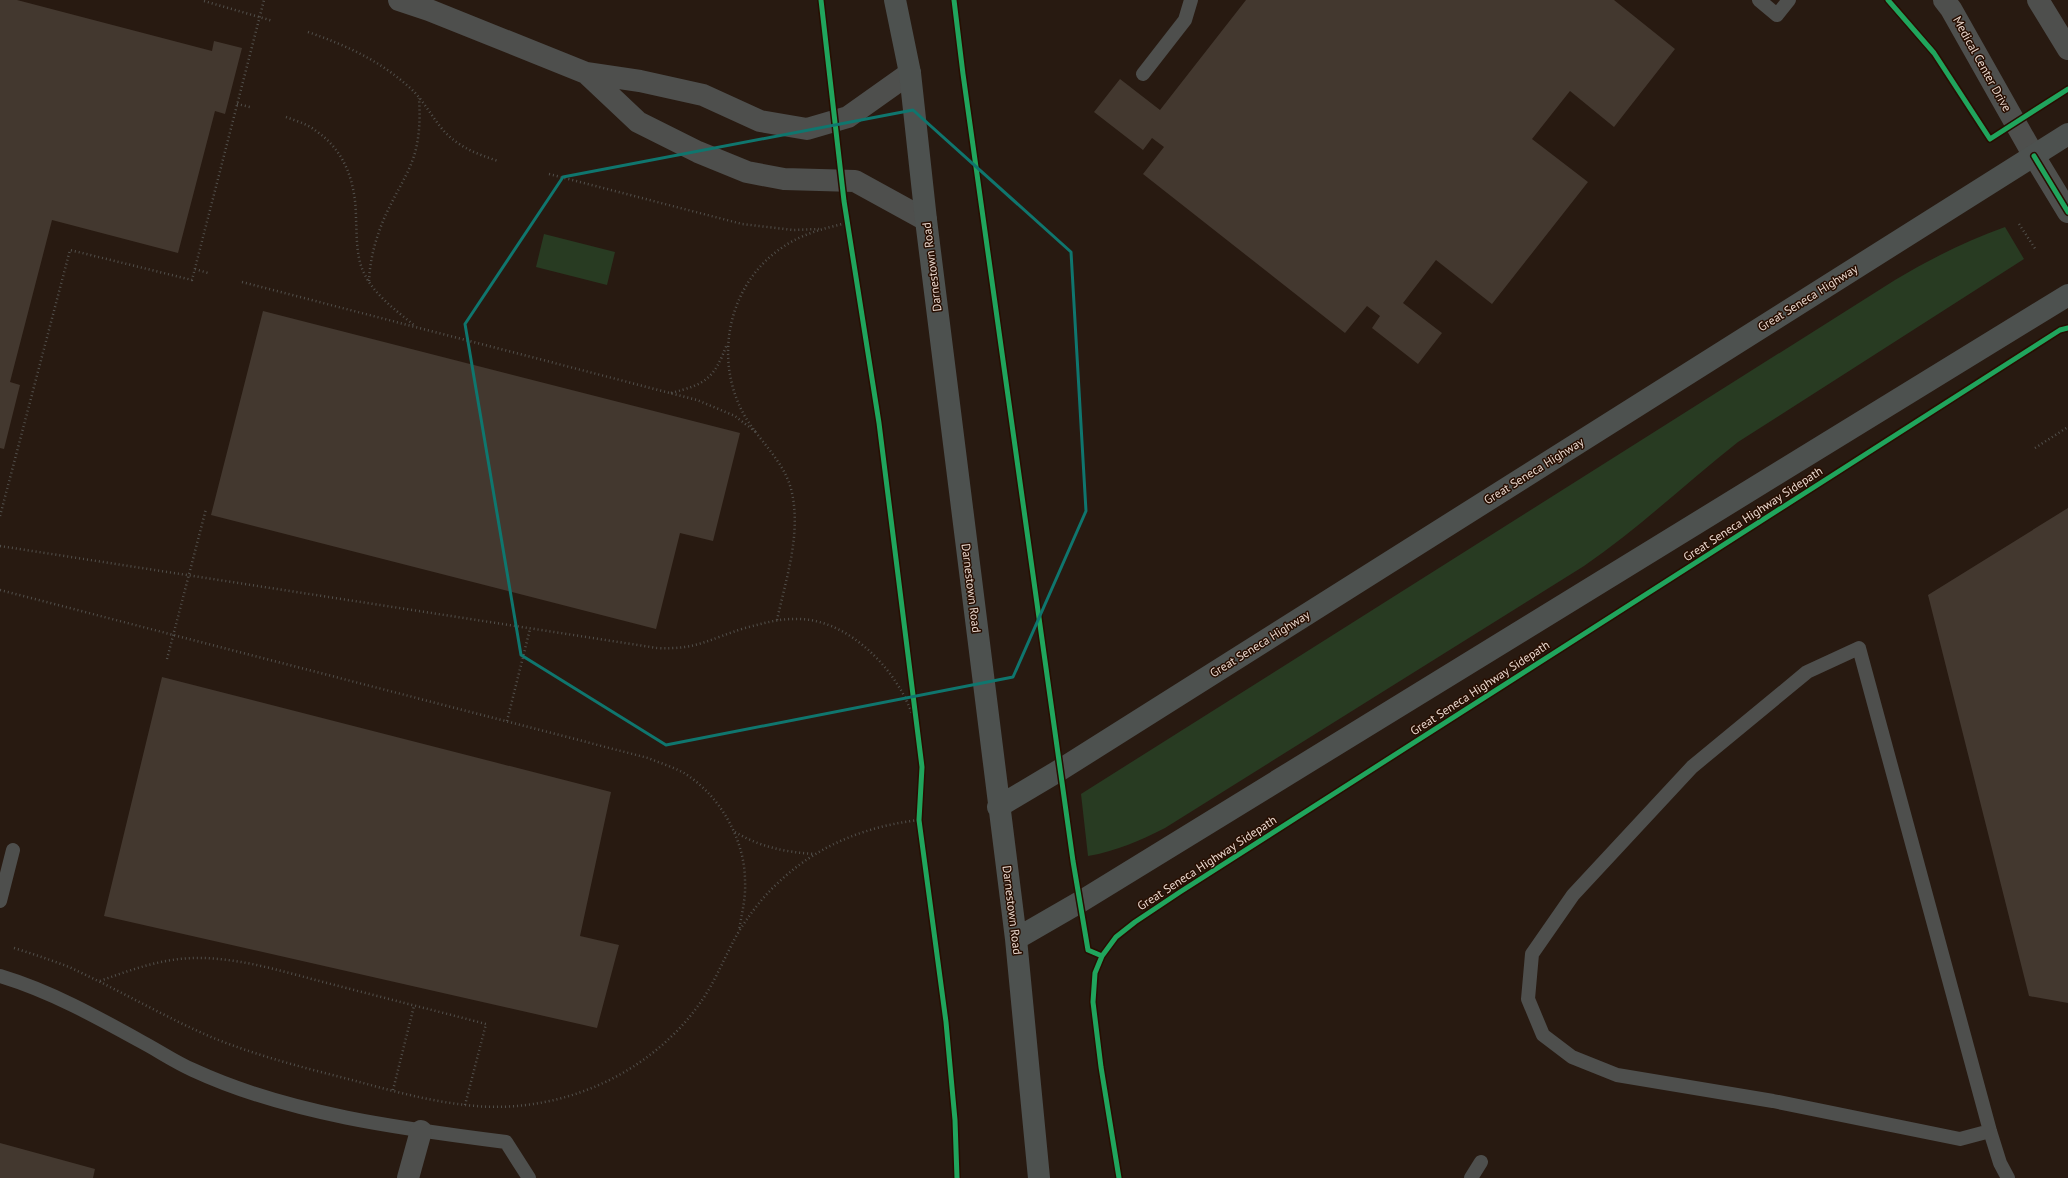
<svg xmlns="http://www.w3.org/2000/svg" width="2068" height="1178" font-family="'PT Sans',sans-serif">
  <style>
    .green { fill: #283b22 }
    .building { fill: #43382f }
    .lines { fill: none; stroke-linecap: round; stroke-linejoin: round }
    .path { stroke: #52504c; stroke-width: 2.5; stroke-dasharray: 1 3; stroke-linecap: butt }
    .service { stroke: #4e4f4d; stroke-width: 14 }
    .minor { stroke: #4e4f4d; stroke-width: 22 }
    .tertiary { stroke: #4e4f4d; stroke-width: 22 }
    .secondary { stroke: #4d514f; stroke-width: 22 }
    .cycleway-casing { stroke: #270e01; stroke-width: 8 }
    .cycleway { stroke: #20a55d; stroke-width: 5 }
    .marked { fill: none; stroke: #0f766e; stroke-width: 3; stroke-linejoin: round }
    .labels { text-anchor: middle; stroke-width: 3; stroke-linejoin: round; paint-order: stroke }
    .street-label { font-size: 12px; fill: #ead8ce; stroke: #270e01 }
  </style>
  <rect width="100%" height="100%" fill="#281a11"/>
  <path class="green" d="M2005,227L2024,259L1738,442C1686,483 1638,529 1584,566L1165,828C1139,841 1117,851 1088,856L1081,794L1895,280C1930,259 1966,241 2005,227Z
    M544,234L615,252L607,285L536,267Z"/>
  <path class="building" d="M0,0H17L212,51L214,41L242,48L225,114L215,111L178,253L52,220L10,382L20,385L4,449L0,448Z
    M1246,0H1614L1675,49L1614,127L1570,91L1532,139L1588,182L1492,304L1436,260L1403,303L1442,333L1418,364L1372,328L1380,316L1367,306L1345,333L1143,174L1164,147L1152,138L1143,150L1094,112L1120,79L1160,110Z
    M263,311L740,433L713,541L680,533L656,629L211,515Z
    M2068,508V1003L2029,996L1928,595Z
    M162,677L611,792L580,936L619,945L597,1028L104,916Z
    M0,1143L95,1169L93,1178H0Z"/>
  <g class="lines">
    <path class="path" d="M204,1L273,21
      M308,32C345,45 379,60 409,87C423,99 431,116 443,130C458,147 477,154 498,161
      M237,104L250,107
      M286,117C296,121 308,124 316,131C346,151 356,185 356,219C357,237 356,257 364,273C374,295 397,311 415,326
      M549,174L742,224L793,230L819,229
      M2019,224L2036,250
      M195,269L208,273
      M369,281C370,256 378,230 389,208C399,187 413,167 417,144C420,128 420,113 419,98
      M242,282L697,400L735,416L757,433
      M671,393C706,384 714,379 727,344
      M2035,448L2068,427
      M0,516L70,250L192,280L264,0
      M0,546L657,648C697,650 709,639 745,628C761,624 777,619 793,619C837,617 877,651 899,687C905,696 909,707 914,717
      M0,590L648,758C660,763 673,767 684,773C720,795 745,840 745,881C746,897 742,913 739,930
      M777,620C786,579 801,535 792,493C785,460 757,440 742,411C714,356 729,285 780,249C799,235 824,228 847,223
      M167,659L206,509
      M507,721L530,629
      M735,832C760,847 785,852 814,854
      M14,948C33,954 51,960 69,967C117,989 163,1016 211,1037C257,1056 305,1068 352,1080C389,1090 428,1101 466,1105C562,1117 664,1070 712,984C721,967 729,949 738,933C779,865 842,829 919,820
      M100,981C130,970 161,959 193,958C239,957 284,972 327,983C380,997 433,1010 486,1024L465,1105
      M393,1090L414,1006"/>
    <path class="service" d="M1759,0L1777,15L1789,0
      M1143,74L1185,20L1191,0
      M0,901L13,850
      M0,976C50,991 97,1017 142,1042C159,1051 175,1062 193,1070C288,1114 403,1129 506,1142L529,1178
      M1990,1131L1960,1139L1773,1101L1617,1075L1572,1057L1543,1035L1528,999L1532,954L1573,895L1692,767L1807,672L1859,648L1990,1131L2000,1163L2008,1178
      M1471,1178L1481,1162"/>
    <path class="minor" d="M399,0L429,10L586,73L640,81L703,95L760,121L807,129L848,117L910,73
      M1944,0L1951,9L2034,156
      M2038,0L2068,49
      M586,73L638,122L698,152L747,172L784,179L855,181L926,220
      M408,1178L421,1131"/>
    <path class="tertiary" d="M2034,156L2068,212"/>
    <path class="secondary" d="M895,0L910,73L926,220L1016,939L1039,1178
      M998,807L1060,770L2068,134
      M1016,939L1080,902L2068,295"/>
    <g class="cycleway-casing">
      <path id="cycleway" d="M821,0L844,201L879,423L922,767L919,820L946,1022L955,1120L957,1178
        M954,0L963,74L1073,861L1088,950L1102,956
        M1888,0L1934,53L1990,139L2068,89
        M2034,156L2068,212
        M1119,1178L1101,1067L1093,1002L1095,973L1102,956L1116,937L1135,922L1180,892L2060,330L2068,328"/>
    </g>
    <use href="#cycleway" class="cycleway"/>
  </g>
  <path class="marked" d="M913,110L1071,252L1086,511L1013,677L666,745L521,655L465,324L563,177Z"/>
  <g class="labels">
    <g class="street-label">
      <text transform="translate(1982 64) rotate(61)" y="4">Medical Center Drive</text>
      <text transform="translate(932 267) rotate(-97)" y="4">Darnestown Road</text>
      <text transform="translate(1808 298) rotate(-32)" y="4">Great Seneca Highway</text>
      <text transform="translate(1534 471) rotate(-32)" y="4">Great Seneca Highway</text>
      <text transform="translate(1753 514) rotate(-33)" y="4">Great Seneca Highway Sidepath</text>
      <text transform="translate(971 588) rotate(83)" y="4">Darnestown Road</text>
      <text transform="translate(1260 644) rotate(-32)" y="4">Great Seneca Highway</text>
      <text transform="translate(1480 688) rotate(-33)" y="4">Great Seneca Highway Sidepath</text>
      <text transform="translate(1207 863) rotate(-33)" y="4">Great Seneca Highway Sidepath</text>
      <text transform="translate(1012 910) rotate(83)" y="4">Darnestown Road</text>
    </g>
  </g>
</svg>
